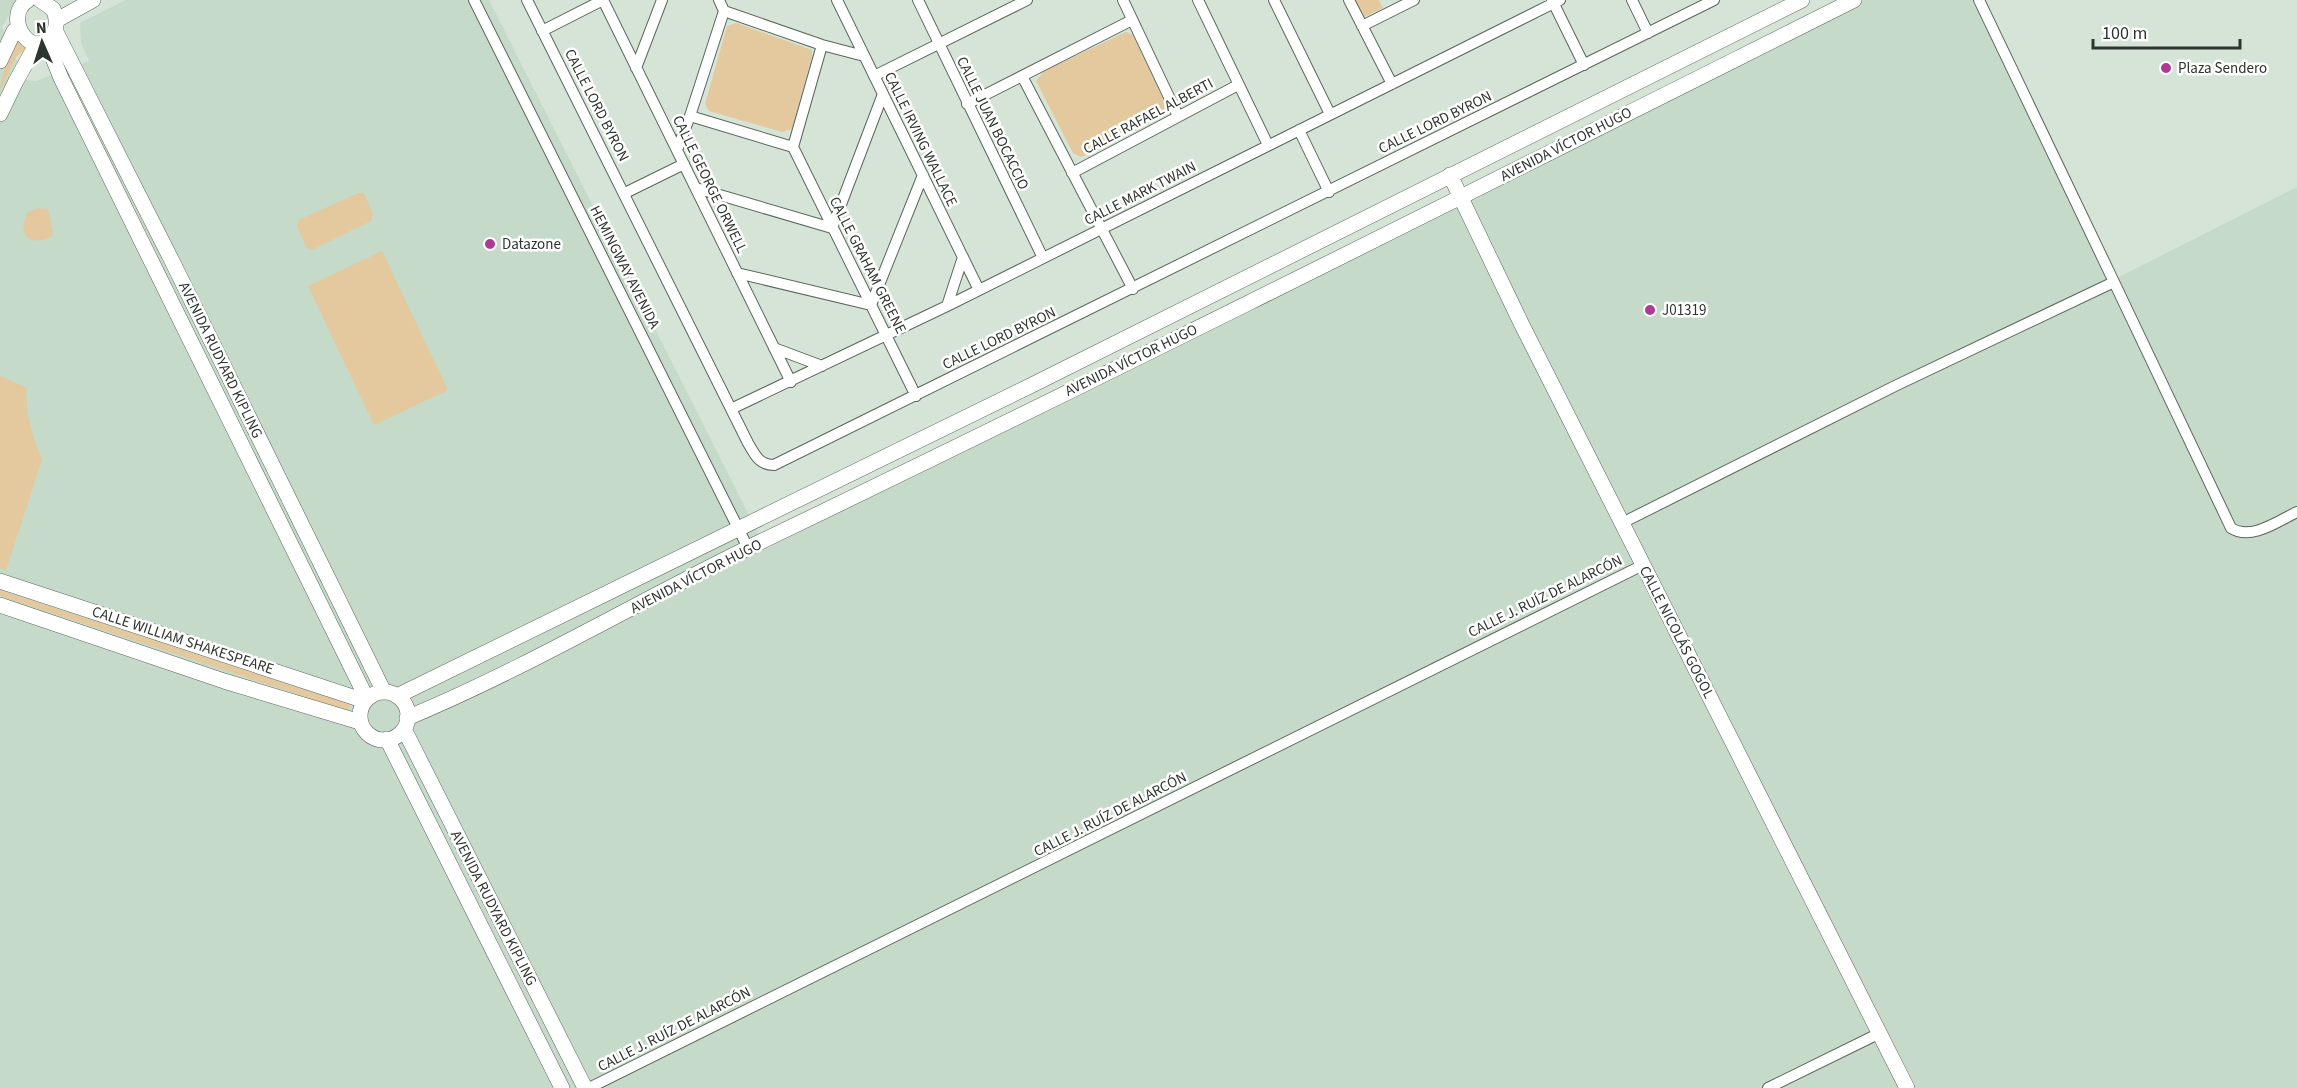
<svg xmlns="http://www.w3.org/2000/svg" width="2297" height="1088" font-family="'Source Sans 3',sans-serif">
  <style>
    .built { fill: #c5dac8 }
    .green { fill: #e3c99d }
    .lines { fill: none; stroke-linecap: round; stroke-linejoin: round }
    .street-casing { stroke: #5a675c; stroke-width: 12 }
    .secondary-casing { stroke: #5a675c; stroke-width: 16 }
    .street { stroke: #fff; stroke-width: 10 }
    .secondary { stroke: #fff; stroke-width: 15 }
    .poi-dot { fill: #ad3a94; stroke: #fff; stroke-width: 2 }
    .labels { text-anchor: middle; stroke-width: 5; stroke-linejoin: round; paint-order: stroke }
    .poi-label { font-size: 15px; fill: #2e342f; stroke: #fff; text-anchor: start }
    .street-label { font-size: 15px; fill: #2e342f; stroke: #fff }
  </style>
  <rect width="100%" height="100%" fill="#d6e4d8"/>
  <path class="built" d="M0,0H18L2,27L25,80L36,81L89,61L81,43L80,23L126,0H489L766,549L1851,0H1974L2111,281L2297,187V1088H0Z"/>
  <path class="green" d="M1353,0H1379L1383,8L1362,18Z
    M736,23L812,50V56L792,129L782,132L709,111L705,104L727,26Z
    M1126,32L1133,35L1167,107L1165,113L1081,157L1073,153L1036,81L1044,71Z
    M15,37L29,46L16,57L0,91C0,72 12,56 15,37Z
    M358,193H364L373,214L371,221L312,250L306,247L297,226L299,220Z
    M39,208L48,209L53,233L52,236C30,248 16,235 28,212Z
    M382,251L448,390L374,425L308,286Z
    M0,376L27,388C24,412 33,438 42,459L6,570L0,568Z
    M0,590L349,704L348,711L0,596Z"/>
  <g class="lines">
    <g class="street-casing">
      <path id="street" d="M474,0L748,548
        M527,0L748,443C755,455 759,465 774,465L1714,0
        M603,0L791,382
        M837,0L979,290
        M918,0L1043,258
        M1123,0L1178,116
        M1198,0L1268,145
        M1274,0L1330,114
        M1349,0L1392,84
        M1552,0L1584,65
        M1632,0L1648,33
        M724,11L822,45L864,56
        M1362,26L1414,0
        M542,31L603,0
        M822,45L793,147L916,396
        M636,68L662,0
        M874,76L1027,0
        M1022,76L1133,289
        M967,104L1132,20
        M690,116L793,147
        M1299,130L1329,192
        M677,150L690,116L724,11L719,0
        M1072,173L1238,85
        M696,188L832,228L883,94
        M625,193L684,164
        M737,273L871,305L923,175
        M2114,282L2231,528C2251,541 2278,521 2297,512
        M947,306L963,257
        M774,348L822,366
        M731,409L947,306L1560,0
        M1622,523L1897,385L2114,282L1979,0
        M589,1088L1643,565
        M1768,1088L1880,1033"/>
    </g>
    <g class="secondary-casing">
      <path id="secondary" d="M28,0C0,18 35,66 54,32C58,24 57,17 53,9L40,0
        M57,20L93,0
        M55,30L172,261L384,692
        M46,41L61,78L367,699
        M0,61L14,31
        M0,114L16,81L37,43
        M1450,175L1522,325L1907,1088
        M0,581L365,701
        M0,605L224,681L360,722
        M360 716a24 24 0 1 1 48 0a24 24 0 1 1-48 0Z
        M397,696L1036,383L1802,0
        M407,718C527,668 639,601 756,544C1124,367 1489,183 1854,0
        M404,729L585,1088
        M387,739L562,1088"/>
    </g>
    <use href="#street" class="street"/>
    <use href="#secondary" class="secondary"/>
  </g>
  <g class="poi-dot">
    <circle cx="2166" cy="68" r="6"/>
    <circle cx="490" cy="244" r="6"/>
    <circle cx="1650" cy="310" r="6"/>
  </g>
  <g class="labels">
    <g class="poi-label">
      <text x="2178" y="73">Plaza Sendero</text>
      <text x="502" y="249">Datazone</text>
      <text x="1662" y="315">J01319</text>
    </g>
    <g class="street-label">
      <text transform="translate(597 105) rotate(63)" y="5">CALLE LORD BYRON</text>
      <text transform="translate(1148 116) rotate(-28)" y="5">CALLE RAFAEL ALBERTI</text>
      <text transform="translate(1435 122) rotate(-26)" y="5">CALLE LORD BYRON</text>
      <text transform="translate(993 123) rotate(64)" y="5">CALLE JUAN BOCACCIO</text>
      <text transform="translate(921 139) rotate(64)" y="5">CALLE IRVING WALLACE</text>
      <text transform="translate(1566 144) rotate(-27)" y="5">AVENIDA VÍCTOR HUGO</text>
      <text transform="translate(710 184) rotate(64)" y="5">CALLE GEORGE ORWELL</text>
      <text transform="translate(1140 193) rotate(-27)" y="5">CALLE MARK TWAIN</text>
      <text transform="translate(868 265) rotate(63)" y="5">CALLE GRAHAM GREENE</text>
      <text transform="translate(625 267) rotate(63)" y="5">HEMINGWAY AVENIDA</text>
      <text transform="translate(999 338) rotate(-26)" y="5">CALLE LORD BYRON</text>
      <text transform="translate(221 360) rotate(64)" y="5">AVENIDA RUDYARD KIPLING</text>
      <text transform="translate(1131 360) rotate(-26)" y="5">AVENIDA VÍCTOR HUGO</text>
      <text transform="translate(696 576) rotate(-27)" y="5">AVENIDA VÍCTOR HUGO</text>
      <text transform="translate(1545 596) rotate(-26)" y="5">CALLE J. RUÍZ DE ALARCÓN</text>
      <text transform="translate(1677 632) rotate(63)" y="5">CALLE NICOLÁS GOGOL</text>
      <text transform="translate(183 640) rotate(18)" y="5">CALLE WILLIAM SHAKESPEARE</text>
      <text transform="translate(1110 814) rotate(-27)" y="5">CALLE J. RUÍZ DE ALARCÓN</text>
      <text transform="translate(494 908) rotate(63)" y="5">AVENIDA RUDYARD KIPLING</text>
      <text transform="translate(674 1029) rotate(-27)" y="5">CALLE J. RUÍZ DE ALARCÓN</text>
    </g>
  </g>
  <g transform="translate(42 42) rotate(357)" stroke="#ffffff" stroke-width="4.5" paint-order="stroke">
  <path d="M0-4.5L10 22L0 15L-10 22Z" fill="#2e342f"/>
  <text y="-9" font-size="16" font-weight="bold" text-anchor="middle" fill="#2e342f">N</text>
  </g>
  <path d="M2093 39v9h147v-9" fill="none" stroke="#2e342f" stroke-width="3"/>
  <text x="2102" y="39" font-size="18" fill="#2e342f" stroke="#ffffff" stroke-width="4.5" paint-order="stroke">100 m</text>
</svg>
